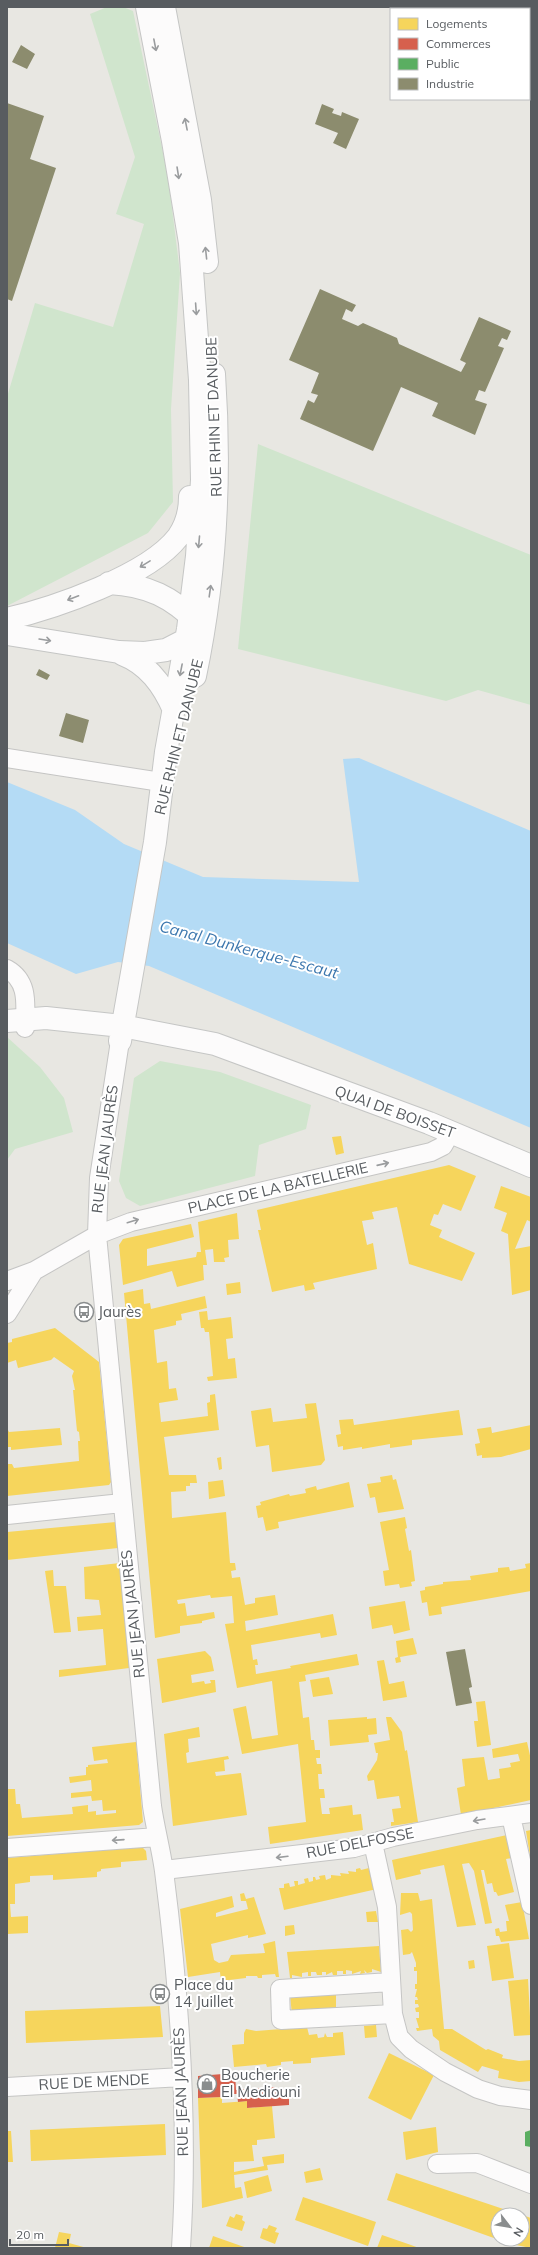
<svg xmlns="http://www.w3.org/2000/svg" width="538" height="2255" font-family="Mulish,sans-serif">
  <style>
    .green { fill: #d0e5cd }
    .water { fill: #b4dbf5 }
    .homes { fill: #f6d55c }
    .shops { fill: #d6604d }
    .public { fill: #5aae61 }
    .industry { fill: #8c8c6e }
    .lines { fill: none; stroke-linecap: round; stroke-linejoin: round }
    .street-casing { stroke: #c5c5c4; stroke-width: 20 }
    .secondary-casing { stroke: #c5c6c5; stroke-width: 24 }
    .street { stroke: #fcfbfb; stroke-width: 18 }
    .secondary { stroke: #fcfbfb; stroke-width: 22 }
    .oneway { stroke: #9a9c9e }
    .labels { text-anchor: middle; stroke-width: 4; stroke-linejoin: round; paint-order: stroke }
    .street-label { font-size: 15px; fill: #585c60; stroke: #fff }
    .poi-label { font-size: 15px; fill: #585c60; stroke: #fff; text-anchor: start }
    .water-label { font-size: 16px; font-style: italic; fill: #3c77ae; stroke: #fff }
  </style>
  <rect width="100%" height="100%" fill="#e8e7e2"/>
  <path class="green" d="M107,7H123L133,11L168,176L180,273L171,409L173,502L148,533L7,606V397L35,303L113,327L144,224L116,214L135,157L90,14Z
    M258,444L531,555V705L478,690L446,701L238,649Z
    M7,1037L40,1067L64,1098L73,1132L15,1149L7,1160Z
    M160,1061L220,1072L311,1105L306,1129L259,1145L255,1176L140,1206L126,1198L119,1181L134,1078Z"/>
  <path class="water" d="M359,758L531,831V1128L149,966L118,962L76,974L7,943V782L75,810L124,844L203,877L359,882L343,759Z"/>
  <path class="homes" d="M341,1136L344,1153L336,1155L332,1137Z
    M449,1165L476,1176L461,1211L443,1204L438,1215L434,1214L430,1225L442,1230L439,1237L475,1253L462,1281L409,1264L397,1207L372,1212L374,1219L362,1221L367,1245L373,1243L377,1269L313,1283L315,1289L305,1291L304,1285L272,1292L258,1230H261L257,1210Z
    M501,1186L531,1197V1222L527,1220L515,1249L531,1246V1290L512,1295L508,1234L501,1231L507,1213L494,1208Z
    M237,1213L239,1239L228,1240L229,1257L224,1258L225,1262H214L213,1249L205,1250L207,1265H203L204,1280L177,1287L172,1271L123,1285L119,1245L123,1239L191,1224L194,1237L147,1249V1266L196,1257L197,1252H201L198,1222Z
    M240,1282L241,1293L227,1295L226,1284Z
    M143,1289L144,1304L150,1303L151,1309L205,1296L207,1308L181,1314L182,1320L176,1321V1325L154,1330L157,1363L167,1361L169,1389L176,1388L178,1400L159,1403L161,1422L208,1416L207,1403L210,1402V1395L215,1394L219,1430L164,1437L169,1475H196L197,1483H190V1486H186V1491L171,1492L172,1518L226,1512L230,1563H235L236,1570L231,1571L232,1578L240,1577L245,1605L255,1603V1598L275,1595L278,1615L245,1621L246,1631L333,1614L337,1635L321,1638L320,1633L251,1645L253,1660L257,1659L258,1665H255L256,1674L291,1668L290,1666L357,1654L359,1665L305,1675L306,1681L299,1682L303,1718L309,1717L311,1740H314L315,1750H320V1758H316L317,1764H321L322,1774H318L319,1789H324L325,1798H320L322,1814H330L329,1808L352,1805L353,1815L361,1814L363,1830L270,1844L268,1827L306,1822L298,1744L242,1754L233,1709L246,1706L252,1739L278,1735L272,1681L237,1688L225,1624L234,1623L232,1596L211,1598L210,1595L177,1600L178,1604L185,1603L187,1616L214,1612L215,1618L202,1621V1623L180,1626V1633L155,1638L124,1293Z
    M207,1311L208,1320L231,1317L233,1338L226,1339L228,1359L235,1358L237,1378L208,1381L207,1377L213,1376L209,1332H205L204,1328H201L199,1312Z
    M55,1328L99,1362L111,1482L109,1485L7,1496V1464H12L14,1468L79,1461L78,1441H80L79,1432L77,1431L73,1390H75L72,1376L74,1371L54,1357L51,1360L18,1368L16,1360L7,1363V1343L12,1342V1339Z
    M316,1403L325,1460L321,1465L272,1472L269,1445L256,1447L251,1411L271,1408L273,1422L307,1418L305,1404Z
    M459,1410L463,1435L412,1440V1445L390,1448V1444L362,1449V1447L343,1450V1446L338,1447L336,1435L341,1434L339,1420L353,1419L354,1425Z
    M531,1425V1449L501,1457L482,1458V1455L477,1456L475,1444L480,1443L477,1429L491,1427L492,1433Z
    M7,1428L9,1432L60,1428L62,1445L11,1450V1447H7Z
    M221,1457L222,1469L219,1470L217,1458Z
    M392,1475L393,1480L396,1479L404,1509L378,1513L375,1497L370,1498L367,1484L381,1482L380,1477Z
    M223,1480L225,1496L209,1499L208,1482Z
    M349,1482L354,1507L278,1522L279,1528L266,1531L263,1517L258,1518L256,1506L261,1505L260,1502L289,1494L290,1496L306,1493L305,1489L316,1486L317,1490Z
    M405,1517L407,1528L405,1529L409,1551L411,1550L415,1581L411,1582L412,1586L400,1588L399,1584L385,1586L383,1571L389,1570L380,1522Z
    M116,1522L118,1548L7,1560V1532Z
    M120,1563L129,1668L59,1677V1670L106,1665L103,1629L78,1631L77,1617L101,1615L99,1600L85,1599L84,1567Z
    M531,1563V1591L441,1607L442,1614L429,1616L427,1602L422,1603L420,1591L425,1590V1587L443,1584V1582L471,1580L470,1576L498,1572V1568L509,1567L510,1571L526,1568L525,1564Z
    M53,1570L54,1586H66L71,1632L54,1633L45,1571Z
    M405,1601L410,1630L394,1634L392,1625L372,1629L369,1607Z
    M413,1638L417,1654L400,1657L401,1662L396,1663L395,1658L398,1657L396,1641Z
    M205,1651L211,1657L214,1671L191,1675L192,1683L204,1681L205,1684L211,1683L210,1680H215L216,1692L162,1703L157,1659Z
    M384,1660L389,1684L404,1681L407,1697L383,1701L377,1661Z
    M329,1677L333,1694L313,1697L310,1680Z
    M485,1701L491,1745L477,1747L474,1721H478L476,1702Z
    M367,1717V1719L376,1718L377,1734L368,1735L369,1742L330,1746L328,1720Z
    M386,1717H391L402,1732L405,1751L407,1750L418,1822L391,1826V1822H394L392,1809L401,1808L399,1796L377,1799L374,1780L368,1781L367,1776L377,1760L378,1753H376L374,1743L390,1740Z
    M199,1727L200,1737L188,1739L189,1752L186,1753L187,1763L228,1756L229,1759L224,1760L225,1771L215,1772L216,1776L241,1773L247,1815L173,1826L164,1734Z
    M136,1742L143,1822L139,1825L7,1836V1789H15L16,1804H20L22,1818L73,1814L72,1807L88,1805V1812L96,1811V1815L116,1813V1810L103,1811L102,1800L92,1801L91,1796L71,1798V1793L92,1791L91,1780L70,1783L69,1777L86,1775V1767H88V1765L108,1763L107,1759L94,1761L92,1747Z
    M527,1742L531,1760V1800L461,1815L457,1788L465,1786L462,1759L484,1757L488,1780L500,1778L499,1769L511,1767L510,1763L520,1761L518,1754L493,1758L492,1749Z
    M531,1830V1856H530L526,1831Z
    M507,1835L512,1858L506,1859L514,1892L498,1896L496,1892H494L492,1883L487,1884L484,1870H481L492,1923L485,1924L474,1871L469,1863L462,1864L476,1925L457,1927L444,1865L420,1870L421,1874L396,1880L392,1860Z
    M142,1847L146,1851L147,1860L121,1862V1867L101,1869V1871L97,1872V1877L53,1880V1875L30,1876V1882L15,1884V1904H10L11,1917L28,1916V1933L7,1934V1858Z
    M369,1866L377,1889L284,1910L279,1888H284V1884L289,1883L290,1887L295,1886L294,1881H298V1885L305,1883L304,1879L308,1878L309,1882L313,1881V1877H315L316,1880L320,1879L319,1876L325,1875L326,1880L331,1878V1875L341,1876L340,1873L349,1874L348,1871L356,1872V1869L360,1868L361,1870L369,1868Z
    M244,1893L246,1899L254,1897L266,1934L248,1938V1935L211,1944L214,1960L219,1963L228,1961L231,1955L265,1953L263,1944L275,1941L279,1977H276L275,1974L262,1975V1978H258L257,1976H246V1978L221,1981L220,1972L188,1977L180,1909L232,1896L234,1907L216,1913V1917L248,1909L246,1901H241L240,1894Z
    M401,1893H418L420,1901L432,1899L444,2029H452L486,2050L488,2049L503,2055L502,2058L519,2061L531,2060V2081L519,2082L498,2078L499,2071L482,2066L478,2072L440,2050L439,2041L433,2036L432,2029L417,2031L416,2028H419L416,2018H419V2012H416L415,2008L419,2007L418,2004H415V2000H418L417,1997H415L417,1989H415V1984H417V1971H414V1967H416V1963L412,1952L410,1954L403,1955L401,1930L408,1929L411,1932L413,1930L412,1914L410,1912L400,1915Z
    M522,1902L529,1939L501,1942L499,1936H496L495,1929L499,1928L500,1932L507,1931L506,1921H509L505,1905Z
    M376,1911L378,1922H367L366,1912Z
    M294,1925L295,1934L285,1936V1926Z
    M509,1943L514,1978L492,1981L487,1946Z
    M379,1946L381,1972L372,1969V1972L367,1973L364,1970L365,1973L360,1974L361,1971L352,1974V1971L346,1970V1974H343V1971H337V1975H333L332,1972L326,1975V1972H322V1975H317L316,1972H311V1976H308V1972L302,1973V1977L292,1975V1978H290L287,1952Z
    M474,1960L475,1968L469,1969L468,1961Z
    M528,1979L531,2035L514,2036L508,1981Z
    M336,1992V2012L292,2015L290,1995Z
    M160,2006L163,2037L26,2043L25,2011Z
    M376,2025L377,2037L365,2038L364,2026Z
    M307,2027L309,2035L317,2034L318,2038L324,2037L325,2033L327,2037H333V2033L343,2032L345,2055L311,2058V2063L293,2064V2061L281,2062V2065L267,2067L266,2064L234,2067L232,2045L244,2044V2033L246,2029L256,2031Z
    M389,2053L434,2075L411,2120L368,2098Z
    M222,2097V2103L247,2101V2108L272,2106L275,2138L257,2140V2145H252L254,2161L234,2162V2172L264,2166L262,2157L284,2154V2163L267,2165L268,2170L234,2175L235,2188L241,2187L243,2198L202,2208L198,2098Z
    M165,2124L166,2155L31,2161L30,2130Z
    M436,2127L438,2152L406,2160L403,2132Z
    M7,2131H11L13,2162H7Z
    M320,2168L323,2180L306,2183L304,2172Z
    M396,2173L521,2215H498V2239H522V2215L531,2218V2248L511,2244L387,2200Z
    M268,2175L272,2191L247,2198L244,2182Z
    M303,2197L376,2222L368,2246L295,2220Z
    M236,2214L243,2216L242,2220L245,2222L242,2231L226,2226L230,2216L234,2218Z
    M269,2225L277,2228L275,2232L279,2233L275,2244L260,2238L263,2228L267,2229Z
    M59,2232L71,2234L69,2243L87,2248H55Z
    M382,2235L411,2245L419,2248H377Z
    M213,2236L247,2248H209Z"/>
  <path class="shops" d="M235,2073L236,2090L275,2087L276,2097L289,2096V2105L247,2108V2101L238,2102L237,2094H229V2092H221L222,2097L198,2098V2076Z"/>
  <path class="public" d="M531,2130V2147L525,2146V2132Z"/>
  <path class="industry" d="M21,45L35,54L27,69L12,62Z
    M7,103L44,116L30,159L56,168L12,301L7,299Z
    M322,104L334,109L332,113L341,116L342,112L359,119L346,149L333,143L338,133L315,124Z
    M320,289L356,305L352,312L346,309L342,319L358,326L363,323L397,338L399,344L461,372L466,363L460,360L479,317L511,331L507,340L502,338L498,346L504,348L485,392L479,390L475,400L487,404L475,435L432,416L438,403L401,387L373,451L300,419L308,400L314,403L318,395L311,393L319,373L289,360Z
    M39,669L50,675L47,680L36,675Z
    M66,713L89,720L83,743L59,736Z
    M465,1649L472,1687L469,1688L472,1703L456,1706L446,1652Z"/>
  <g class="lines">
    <g class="street-casing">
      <path id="street" d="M7,758L161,782
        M7,969C30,982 25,1006 25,1028
        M120,1041L99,1178L97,1235L152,1806C155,1827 161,1849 164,1871C180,1995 189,2123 181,2248
        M7,1281L34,1271L97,1235L131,1222L431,1152L443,1146L451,1132
        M7,1314L34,1271
        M7,1515L122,1503
        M511,1816L531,1905
        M373,1843L387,1907L393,2014L399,2037L411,2049L445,2072L478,2089L500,2096L531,2100
        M7,1848L157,1837
        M164,1870L354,1848L393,1837L477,1820L531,1813
        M391,1982L280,1989L281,2020L393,2014
        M7,2087L182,2077
        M437,2164L477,2163L531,2184"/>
    </g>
    <g class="secondary-casing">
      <path id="secondary" d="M164,7L200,200L207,262
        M109,583C148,585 172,597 199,624
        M7,619C54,608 148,576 178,537C187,524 190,512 190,497
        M7,634L119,652L145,653L166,650L197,634
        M122,654C148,664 163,685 174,710
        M195,676C216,576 221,476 214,374
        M7,1021L46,1018L122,1026L215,1044L429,1123L531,1166
        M120,1041L155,842L166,752L188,629L197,556L202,480L200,380L190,243L173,141L147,7"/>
    </g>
    <use href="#street" class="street"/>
    <use href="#secondary" class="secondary"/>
  </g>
  <defs><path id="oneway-shaft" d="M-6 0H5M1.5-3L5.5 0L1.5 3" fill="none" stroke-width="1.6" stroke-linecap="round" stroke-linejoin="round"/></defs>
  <g class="oneway">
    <use href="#oneway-shaft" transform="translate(155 45) rotate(79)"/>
    <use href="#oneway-shaft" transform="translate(186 124) rotate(-101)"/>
    <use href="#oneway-shaft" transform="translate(178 173) rotate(81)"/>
    <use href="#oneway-shaft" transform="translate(206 253) rotate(-96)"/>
    <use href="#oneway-shaft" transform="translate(196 309) rotate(86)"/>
    <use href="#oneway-shaft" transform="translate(199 542) rotate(95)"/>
    <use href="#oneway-shaft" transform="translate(145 564) rotate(148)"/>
    <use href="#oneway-shaft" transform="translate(210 591) rotate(-82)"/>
    <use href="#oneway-shaft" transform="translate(73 598) rotate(159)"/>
    <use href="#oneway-shaft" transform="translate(45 640) rotate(9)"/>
    <use href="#oneway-shaft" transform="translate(181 670) rotate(101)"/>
    <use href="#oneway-shaft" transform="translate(383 1164) rotate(-13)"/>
    <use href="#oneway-shaft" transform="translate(133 1221) rotate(-17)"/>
    <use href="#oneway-shaft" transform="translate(479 1820) rotate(170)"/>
    <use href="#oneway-shaft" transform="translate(118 1840) rotate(176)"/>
    <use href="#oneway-shaft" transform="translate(282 1857) rotate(173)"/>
  </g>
  <defs>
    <g id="bus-ring" transform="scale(1)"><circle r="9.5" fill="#fff" stroke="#8a8d8e" stroke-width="1.5"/><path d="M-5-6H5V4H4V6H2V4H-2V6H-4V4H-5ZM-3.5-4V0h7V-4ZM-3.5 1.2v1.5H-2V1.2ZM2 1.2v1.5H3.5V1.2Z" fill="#8a8d8e"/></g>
    <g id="shop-ring" transform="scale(1)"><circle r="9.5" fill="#fff" stroke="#8a8d8e" stroke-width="1.5"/><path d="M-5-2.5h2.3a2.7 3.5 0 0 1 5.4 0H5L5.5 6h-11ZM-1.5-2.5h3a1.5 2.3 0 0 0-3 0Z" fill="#8a8d8e"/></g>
  </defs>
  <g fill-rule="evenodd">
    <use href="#bus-ring" x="84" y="1312"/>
    <use href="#bus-ring" x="160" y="1994"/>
    <use href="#shop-ring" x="207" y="2084"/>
  </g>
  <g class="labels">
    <g class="street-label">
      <text transform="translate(214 417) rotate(-92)" y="5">RUE RHIN ET DANUBE</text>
      <text transform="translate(179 737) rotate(-76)" y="5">RUE RHIN ET DANUBE</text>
      <text transform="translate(395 1112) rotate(20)" y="5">QUAI DE BOISSET</text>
      <text transform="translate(105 1149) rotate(-83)" y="5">RUE JEAN JAURÈS</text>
      <text transform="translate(278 1188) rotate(-13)" y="5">PLACE DE LA BATELLERIE</text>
      <text transform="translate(133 1614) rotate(-96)" y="5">RUE JEAN JAURÈS</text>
      <text transform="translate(360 1843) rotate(-11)" y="5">RUE DELFOSSE</text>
      <text transform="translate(94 2082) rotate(-3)" y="5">RUE DE MENDE</text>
      <text transform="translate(181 2092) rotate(-92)" y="5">RUE JEAN JAURÈS</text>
    </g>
    <g class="poi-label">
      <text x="98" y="1317">Jaurès</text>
      <text x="174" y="1990">Place du<tspan x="174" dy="17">14 Juillet</tspan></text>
      <text x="221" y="2080">Boucherie<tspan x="221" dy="17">El Mediouni</tspan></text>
    </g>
    <g class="water-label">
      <text transform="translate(249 949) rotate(15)" y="6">Canal Dunkerque-Escaut</text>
    </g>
  </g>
  <rect width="538" height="2255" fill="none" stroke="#585c60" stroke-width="16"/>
  <rect x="390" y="8" width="140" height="92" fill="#ffffff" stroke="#bcbebf"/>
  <rect x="398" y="18" width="20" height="12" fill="#f6d55c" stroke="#bcbebf"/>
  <text x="426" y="28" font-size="12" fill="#585c60">Logements</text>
  <rect x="398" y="38" width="20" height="12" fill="#d6604d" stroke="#bcbebf"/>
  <text x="426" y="48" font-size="12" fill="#585c60">Commerces</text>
  <rect x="398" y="58" width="20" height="12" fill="#5aae61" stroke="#bcbebf"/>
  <text x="426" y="68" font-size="12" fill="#585c60">Public</text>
  <rect x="398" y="78" width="20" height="12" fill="#8c8c6e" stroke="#bcbebf"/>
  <text x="426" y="88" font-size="12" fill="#585c60">Industrie</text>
  <g transform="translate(510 2227) rotate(121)"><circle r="19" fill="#ffffff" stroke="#bcbebf"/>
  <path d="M0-3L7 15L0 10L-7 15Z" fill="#8a8d8e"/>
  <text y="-6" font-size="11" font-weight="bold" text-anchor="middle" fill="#585c60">N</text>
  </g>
  <path d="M10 2239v6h58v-6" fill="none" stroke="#585c60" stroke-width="2"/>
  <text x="16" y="2239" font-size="12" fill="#585c60" stroke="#ffffff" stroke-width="3" paint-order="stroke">20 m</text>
</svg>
